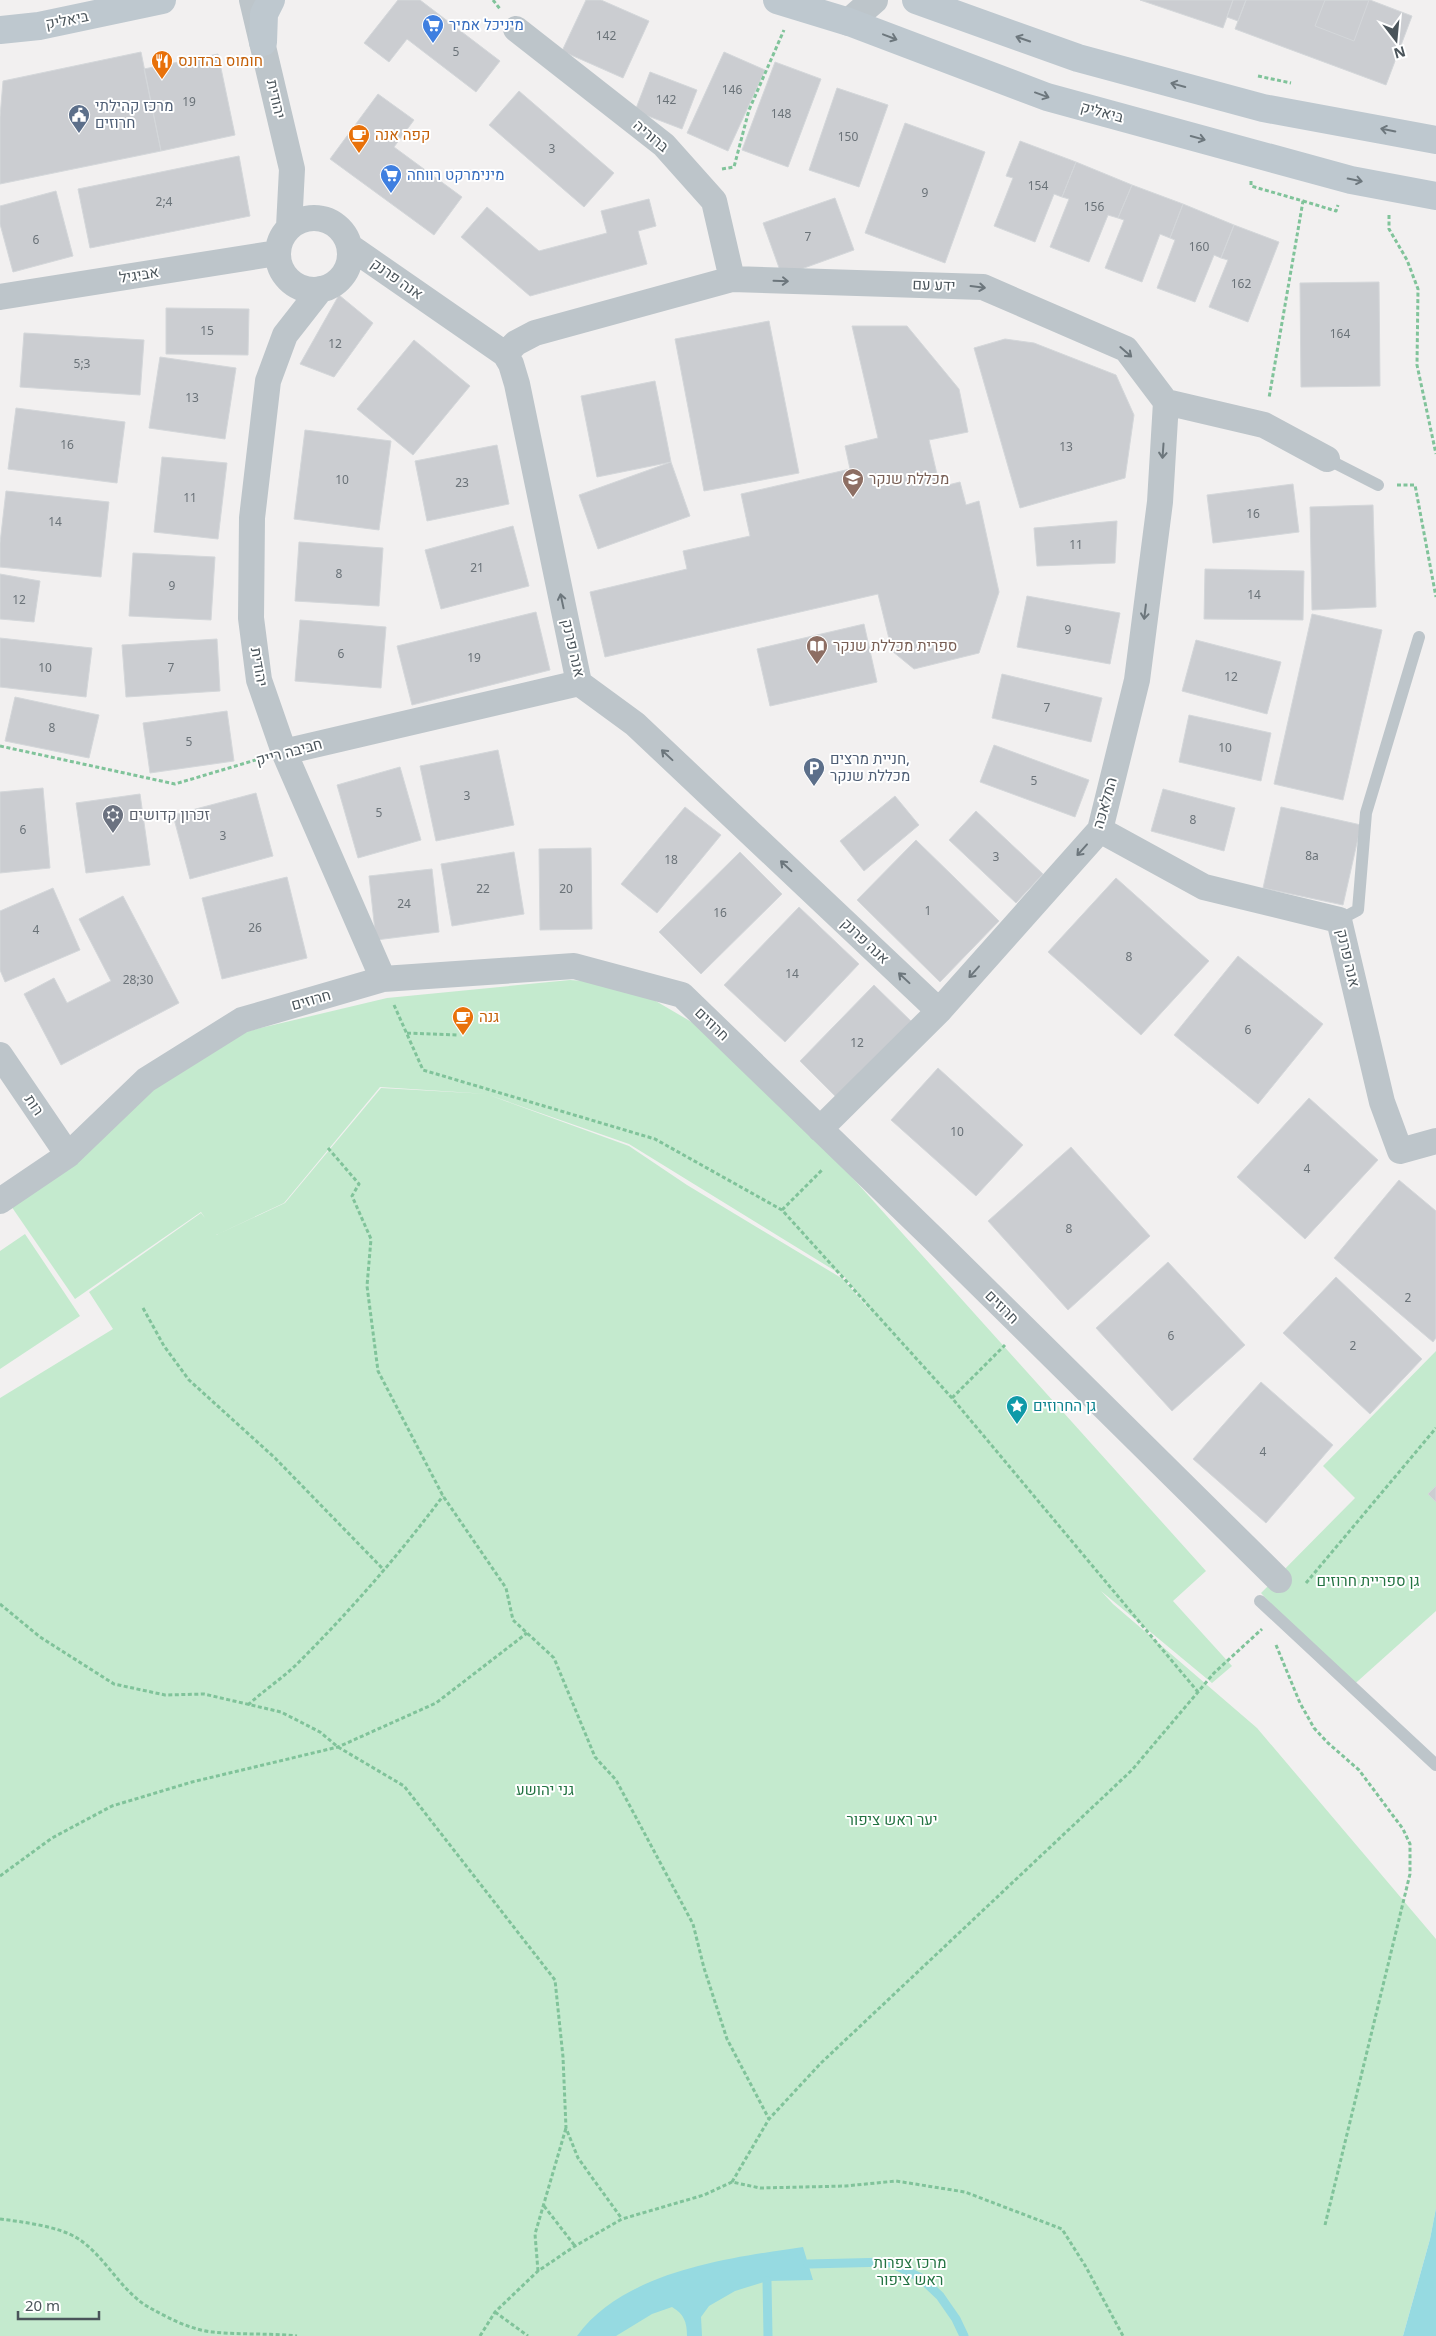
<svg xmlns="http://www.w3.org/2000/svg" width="1436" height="2336" font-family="'Noto Sans',Heebo,sans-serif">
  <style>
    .green { fill: #c4eace; fill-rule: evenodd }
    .water { fill: #96dae1 }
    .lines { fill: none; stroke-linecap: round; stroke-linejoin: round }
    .stream { stroke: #96dae1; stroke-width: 9 }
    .building { fill: #cbcdd1; stroke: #d4d7da }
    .path { stroke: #80c39a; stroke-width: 3; stroke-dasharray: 4 2.5; stroke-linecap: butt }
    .service { stroke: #bdc5ca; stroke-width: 12 }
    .minor { stroke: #bdc5ca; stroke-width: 26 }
    .tertiary { stroke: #bdc5ca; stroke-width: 28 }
    .secondary { stroke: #bec8cf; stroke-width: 28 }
    .oneway { stroke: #6d777d }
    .oneway2 { stroke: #6c767c }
    .labels { text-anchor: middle; stroke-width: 4; stroke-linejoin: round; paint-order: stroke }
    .number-label { font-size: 12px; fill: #6a7278 }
    .street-label { font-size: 15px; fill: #4a545a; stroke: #fff }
    .shop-label { font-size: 15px; fill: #366cbe; stroke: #fff; text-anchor: start }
    .food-label { font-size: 15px; fill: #c56008; stroke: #fff; text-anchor: start }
    .service-label { font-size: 15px; fill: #4e5e75; stroke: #fff; text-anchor: start }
    .education-label { font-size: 15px; fill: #785e54; stroke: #fff; text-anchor: start }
    .worship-label { font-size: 15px; fill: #5b616d; stroke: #fff; text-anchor: start }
    .culture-label { font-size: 15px; fill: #0d838f; stroke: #fff; text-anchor: start }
    .park-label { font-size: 15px; fill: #237342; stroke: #fff }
  </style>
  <rect width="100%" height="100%" fill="#f2f0f0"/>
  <path class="green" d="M570,980L597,982L654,1000L695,1024L814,1135L1206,1571L1173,1601L1232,1666L1212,1683L1101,1591L1113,1604L1257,1728L1436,1939V2208L1430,2239L1403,2336H0V1398L113,1329L89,1292L201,1213L205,1218L201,1212L75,1299L9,1203L155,1084L244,1032L387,998ZM380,1087L488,1094L381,1088L285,1203L216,1235L284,1203ZM489,1095L629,1144L845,1277L872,1313L843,1279L687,1185L629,1146Z
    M25,1234L80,1316L0,1369V1251Z
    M1436,1351V1611L1349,1689L1261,1593L1355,1498L1323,1466Z"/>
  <path class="water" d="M1436,2208V2336H1403L1430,2239Z
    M803,2247L813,2280L767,2281L735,2291L709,2306L701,2317L702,2336H687C687,2322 684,2314 672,2307L652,2314L616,2336H577C624,2271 729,2258 803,2247Z"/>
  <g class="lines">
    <path class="stream" d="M808,2264L889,2262L921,2278L940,2296L956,2319L964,2336
      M767,2281L768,2336"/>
  </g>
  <path class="building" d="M398,0H420L500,61L476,92L407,39L389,62L364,43Z
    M586,0H601L649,21L623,78L562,51Z
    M1140,0H1233L1223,28Z
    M1233,0H1246L1238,21L1227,17Z
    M1246,0H1370L1412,16L1386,85L1235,29Z
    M1325,0H1369L1354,41L1315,26Z
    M141,52L161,151L0,184V117L3,81Z
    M724,52L765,70L728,151L687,133Z
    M218,54L235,135L161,151L144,69Z
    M775,62L821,79L788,167L742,150Z
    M650,72L697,90L682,129L635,111Z
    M837,88L888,105L859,187L809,170Z
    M519,91L614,173L584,207L489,125Z
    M378,94L414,120L394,147L462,197L434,235L330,159Z
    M905,123L985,152L945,263L865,233Z
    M1020,141L1076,162L1062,197L1054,194L1035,242L994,226L1013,178L1006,176Z
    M239,156L250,216L90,248L78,189Z
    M1076,162L1132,185L1118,218L1108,215L1089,262L1050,247L1069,199L1062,197Z
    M1132,185L1183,204L1170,238L1160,234L1142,282L1105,268L1124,220L1118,218Z
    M56,191L73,256L13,272L0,224V206Z
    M835,198L854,250L782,276L763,223Z
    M649,199L656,226L638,231L647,264L530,296L461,237L487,207L539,251L607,233L601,211Z
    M1183,204L1234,225L1221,258L1214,255L1195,302L1157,288L1175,240L1170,238Z
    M1234,225L1279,242L1248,322L1209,307L1228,260L1221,258Z
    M1379,282L1380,386L1301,387L1300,283Z
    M339,295L373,323L334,377L300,364Z
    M166,308L249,309L248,355L166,354Z
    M769,321L799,473L704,491L675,339Z
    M852,326H907L959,389L968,432L929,440L940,487L960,482L966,505L979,501L999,592L979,653L914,669L892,651L878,594L605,657L590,592L687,569L683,551L750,536L741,494L850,469L845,446L878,438Z
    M24,333L144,340L140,395L20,387Z
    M1005,339L1034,343L1116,375L1134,415L1125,478L1020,508L974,348Z
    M414,340L470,386L413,455L357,409Z
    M160,357L236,368L225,439L149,428Z
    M655,381L671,462L597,477L581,396Z
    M16,408L125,422L117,483L8,469Z
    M305,430L391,441L379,530L294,519Z
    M497,445L509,504L427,521L415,461Z
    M162,457L227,463L218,539L154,532Z
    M671,462L690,516L598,549L579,495Z
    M1293,484L1299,532L1213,543L1207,495Z
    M6,491L109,502L101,577L0,567V543Z
    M1373,505L1376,607L1312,610L1310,507Z
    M1117,521L1115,563L1037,566L1034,528Z
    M513,526L529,586L441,609L425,550Z
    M299,542L383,548L379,606L295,601Z
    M133,553L215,557L211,620L129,616Z
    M1205,569L1304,571L1303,620L1204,619Z
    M0,574L40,581L34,622L0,619Z
    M1027,596L1120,613L1110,664L1017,647Z
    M536,612L550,670L412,705L397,646Z
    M1312,614L1382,630L1343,800L1274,784Z
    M300,620L386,627L381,688L295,681Z
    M864,624L877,682L770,706L757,649Z
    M0,638L92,648L86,697L0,687Z
    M217,639L220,691L126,697L122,645Z
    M1196,640L1281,662L1267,714L1182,691Z
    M1002,674L1102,698L1091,742L992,718Z
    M15,697L99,715L89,758L5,741Z
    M227,711L234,761L150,773L143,723Z
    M1189,715L1271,733L1261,781L1179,762Z
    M994,745L1089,780L1075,817L980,782Z
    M498,750L514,825L436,841L420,766Z
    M400,767L421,840L358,858L337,785Z
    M43,788L50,868L0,873V792Z
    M1163,789L1235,808L1224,851L1151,831Z
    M256,793L273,856L190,879L173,815Z
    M140,794L150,865L86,873L76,803Z
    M895,796L919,825L864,871L840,841Z
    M685,807L721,835L657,913L621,884Z
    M1281,807L1361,825L1343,905L1263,888Z
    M976,811L1043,874L1016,903L949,840Z
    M916,840L999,921L940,982L857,900Z
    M591,848L592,929L540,930L539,849Z
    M514,852L524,914L452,926L441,864Z
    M740,852L782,894L701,974L659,932Z
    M432,869L439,932L376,940L369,876Z
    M287,877L307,958L222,979L202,898Z
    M1116,878L1209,961L1141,1035L1048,952Z
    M53,888L80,950L5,982L0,970V911Z
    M123,896L179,1003L61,1065L24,994L54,978L67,1003L111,981L79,919Z
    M799,907L859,964L785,1042L724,985Z
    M1238,956L1323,1024L1258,1104L1174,1035Z
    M874,985L915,1025L840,1101L800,1061Z
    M938,1068L1023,1145L976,1196L891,1120Z
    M1309,1098L1378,1160L1305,1239L1237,1177Z
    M1071,1147L1150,1236L1068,1310L988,1221Z
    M1399,1180L1436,1211V1338L1433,1342L1334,1258Z
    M1168,1262L1245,1345L1172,1411L1096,1328Z
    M1336,1277L1422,1359L1370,1414L1283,1333Z
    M1261,1382L1333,1445L1266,1523L1193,1459Z
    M1436,1486V1502L1428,1494Z"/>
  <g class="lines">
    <path class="path" d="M493,0L500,9
      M1258,76L1291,83
      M722,169L734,167L749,110L784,30
      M1251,181V186L1303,201L1269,398
      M1303,201L1336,211L1338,205
      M1389,215V229L1407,260L1418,289L1417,365L1436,454
      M1397,485H1415L1436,597
      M0,746L175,784L259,759
      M394,1005L423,1070L655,1139L782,1210L952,1398L1198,1692
      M407,1033L458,1035
      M328,1148L359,1184L352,1196L371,1239L367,1286L378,1371L443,1496L506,1588L513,1620L554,1658L595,1757L616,1780L693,1924L704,1968L727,2039L769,2119
      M782,1210L823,1169
      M143,1308L164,1346L189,1380L275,1458L384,1570
      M952,1398L1005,1345
      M1306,1583L1436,1428
      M0,1604L40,1637L114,1684L165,1695L204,1694L281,1712L320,1732L338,1747L404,1786L555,1980L563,2057L566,2128L578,2158L622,2219
      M1276,1645L1300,1703L1314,1728L1328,1743L1359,1770L1403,1829L1410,1844V1874L1325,2225
      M248,1705C264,1690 283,1678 298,1663C350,1611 399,1555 443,1496
      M0,1876L52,1838L112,1806L192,1782L338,1747L436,1703L527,1633
      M732,2182L769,2119L821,2063L1132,1770L1214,1673L1262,1629
      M544,2206L575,2246
      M0,2219C23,2222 57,2226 77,2238C105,2255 122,2294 152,2309C170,2319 192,2330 213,2332C240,2335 269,2333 297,2336
      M538,2271L535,2234L566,2128
      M495,2312L528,2336
      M480,2336L495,2312L538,2271L575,2246L622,2219L704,2195L732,2182L760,2188L846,2186L896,2181L965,2192L1062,2229L1086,2267L1123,2336"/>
    <path class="service" d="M1327,459L1378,485
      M1339,920L1358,910L1366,813L1419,637
      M1260,1601L1436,1765"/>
    <path class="minor" d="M252,0L292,169L289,227
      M516,29L664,145L714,201L732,279
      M278 254a36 36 0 1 1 72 0a36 36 0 1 1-72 0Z
      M349,246L505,354L511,364L517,384L579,683L635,724L939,1011
      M321,289L285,335L268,381L252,518L251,618L259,680L284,752L383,979
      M0,297L277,253
      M505,354L516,343L535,333L732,279L983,287L1126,349L1166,402L1264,425L1327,459
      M284,752L579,683
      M1100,830L1204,887L1339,920L1382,1102L1400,1151L1436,1141
      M0,1055L68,1155
      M820,1129L939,1011L1100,830L1137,680L1160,502L1166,402
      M0,1201L68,1155L146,1080L242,1020L383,979L574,966L682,995L937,1242L1279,1580"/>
    <path class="tertiary" d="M849,22L874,0"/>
    <path class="secondary" d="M777,0L849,22L1047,97L1351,180L1436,196
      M916,0L1078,58L1263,108L1436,140
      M0,30L39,26L162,0
      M263,42L264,14L271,0"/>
  </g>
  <defs><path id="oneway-shaft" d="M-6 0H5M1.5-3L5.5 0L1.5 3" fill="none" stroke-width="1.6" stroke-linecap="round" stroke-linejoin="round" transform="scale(1.25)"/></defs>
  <g class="oneway">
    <use href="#oneway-shaft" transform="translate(890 37) rotate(21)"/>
    <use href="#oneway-shaft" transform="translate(1023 39) rotate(-161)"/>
    <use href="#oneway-shaft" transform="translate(1178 85) rotate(-165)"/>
    <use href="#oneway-shaft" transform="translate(1042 95) rotate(20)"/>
    <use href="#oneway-shaft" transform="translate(1388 130) rotate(-169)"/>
    <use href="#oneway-shaft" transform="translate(1198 138) rotate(15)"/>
    <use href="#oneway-shaft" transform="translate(1355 180) rotate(11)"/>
  </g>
  <g class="oneway2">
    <use href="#oneway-shaft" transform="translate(781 281) rotate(2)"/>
    <use href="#oneway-shaft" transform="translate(978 287) rotate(7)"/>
    <use href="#oneway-shaft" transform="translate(1126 352) rotate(41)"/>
    <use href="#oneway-shaft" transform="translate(1163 451) rotate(94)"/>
    <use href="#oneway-shaft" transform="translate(562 601) rotate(-102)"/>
    <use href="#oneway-shaft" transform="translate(1145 612) rotate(97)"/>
    <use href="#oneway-shaft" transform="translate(667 755) rotate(-137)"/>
    <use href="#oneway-shaft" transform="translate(1082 850) rotate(132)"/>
    <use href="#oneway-shaft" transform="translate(786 866) rotate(-137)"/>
    <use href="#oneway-shaft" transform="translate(974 972) rotate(132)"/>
    <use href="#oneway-shaft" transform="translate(904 978) rotate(-137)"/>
  </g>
  <defs>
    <g id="supermarket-pin" transform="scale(1.125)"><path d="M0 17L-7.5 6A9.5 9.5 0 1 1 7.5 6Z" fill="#3f7fe0" stroke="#fff"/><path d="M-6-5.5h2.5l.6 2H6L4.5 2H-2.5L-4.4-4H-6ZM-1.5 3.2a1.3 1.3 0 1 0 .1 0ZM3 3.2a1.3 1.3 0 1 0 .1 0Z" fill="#fff"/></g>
    <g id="restaurant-pin" transform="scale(1.125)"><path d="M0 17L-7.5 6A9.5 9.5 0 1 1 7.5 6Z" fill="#e8710a" stroke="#fff"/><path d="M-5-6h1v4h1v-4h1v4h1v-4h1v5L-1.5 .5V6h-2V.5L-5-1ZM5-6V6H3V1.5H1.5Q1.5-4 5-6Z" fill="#fff"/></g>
    <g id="civic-pin" transform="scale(1.125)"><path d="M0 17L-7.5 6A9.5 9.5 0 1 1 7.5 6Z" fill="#5c6f8a" stroke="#fff"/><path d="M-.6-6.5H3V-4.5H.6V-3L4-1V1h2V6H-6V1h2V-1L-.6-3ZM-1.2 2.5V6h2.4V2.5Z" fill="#fff"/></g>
    <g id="cafe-pin" transform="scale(1.125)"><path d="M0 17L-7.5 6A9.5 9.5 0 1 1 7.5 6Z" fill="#e8710a" stroke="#fff"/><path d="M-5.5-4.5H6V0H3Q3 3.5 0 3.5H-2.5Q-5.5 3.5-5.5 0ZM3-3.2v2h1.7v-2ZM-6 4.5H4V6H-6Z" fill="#fff"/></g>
    <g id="university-pin" transform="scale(1.125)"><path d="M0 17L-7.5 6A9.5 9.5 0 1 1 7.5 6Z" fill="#8d6e63" stroke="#fff"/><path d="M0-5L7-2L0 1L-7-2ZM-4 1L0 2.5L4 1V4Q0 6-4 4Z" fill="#fff"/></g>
    <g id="library-pin" transform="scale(1.125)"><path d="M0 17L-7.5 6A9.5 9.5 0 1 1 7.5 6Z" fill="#8d6e63" stroke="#fff"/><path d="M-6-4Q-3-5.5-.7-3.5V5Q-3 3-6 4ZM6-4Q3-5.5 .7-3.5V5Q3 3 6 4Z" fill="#fff"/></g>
    <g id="parking-pin" transform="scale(1.125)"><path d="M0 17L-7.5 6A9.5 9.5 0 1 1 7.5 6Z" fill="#5c6f8a" stroke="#fff"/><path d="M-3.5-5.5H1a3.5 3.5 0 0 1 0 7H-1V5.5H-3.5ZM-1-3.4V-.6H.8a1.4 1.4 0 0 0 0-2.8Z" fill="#fff"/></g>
    <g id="synagogue-pin" transform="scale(1.125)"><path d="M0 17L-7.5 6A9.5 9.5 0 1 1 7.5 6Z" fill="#6b7280" stroke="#fff"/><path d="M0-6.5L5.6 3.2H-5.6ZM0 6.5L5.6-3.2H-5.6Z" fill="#fff"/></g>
    <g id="sight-pin" transform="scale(1.125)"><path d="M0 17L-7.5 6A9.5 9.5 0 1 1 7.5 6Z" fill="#0f9aa8" stroke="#fff"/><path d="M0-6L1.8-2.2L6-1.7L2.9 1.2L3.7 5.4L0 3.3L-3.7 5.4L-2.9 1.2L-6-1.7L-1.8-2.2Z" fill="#fff"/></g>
  </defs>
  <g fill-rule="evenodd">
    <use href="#supermarket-pin" x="433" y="25"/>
    <use href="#restaurant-pin" x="162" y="61"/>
    <use href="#civic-pin" x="79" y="115"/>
    <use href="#cafe-pin" x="359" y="135"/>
    <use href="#supermarket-pin" x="391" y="175"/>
    <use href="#university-pin" x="853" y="479"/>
    <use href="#library-pin" x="817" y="646"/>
    <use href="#parking-pin" x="814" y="768"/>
    <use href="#synagogue-pin" x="113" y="815"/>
    <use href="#cafe-pin" x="463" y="1017"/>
    <use href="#sight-pin" x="1017" y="1406"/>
  </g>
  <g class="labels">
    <g class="number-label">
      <text x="606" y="40">142</text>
      <text x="456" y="56">5</text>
      <text x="732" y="94">146</text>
      <text x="666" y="104">142</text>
      <text x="189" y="106">19</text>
      <text x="781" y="118">148</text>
      <text x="848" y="141">150</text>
      <text x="552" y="153">3</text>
      <text x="1038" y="190">154</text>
      <text x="925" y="197">9</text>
      <text x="164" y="206">2;4</text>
      <text x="1094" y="211">156</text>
      <text x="808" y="241">7</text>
      <text x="36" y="244">6</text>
      <text x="1199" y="251">160</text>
      <text x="1241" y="288">162</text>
      <text x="207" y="335">15</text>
      <text x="1340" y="338">164</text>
      <text x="335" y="348">12</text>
      <text x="82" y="368">5;3</text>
      <text x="192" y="402">13</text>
      <text x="67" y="449">16</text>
      <text x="1066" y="451">13</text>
      <text x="342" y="484">10</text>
      <text x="462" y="487">23</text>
      <text x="190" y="502">11</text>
      <text x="1253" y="518">16</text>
      <text x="55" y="526">14</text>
      <text x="1076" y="549">11</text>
      <text x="477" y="572">21</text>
      <text x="339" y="578">8</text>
      <text x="172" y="590">9</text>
      <text x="1254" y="599">14</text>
      <text x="19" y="604">12</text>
      <text x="1068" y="634">9</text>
      <text x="341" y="658">6</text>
      <text x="474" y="662">19</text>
      <text x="45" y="672">10</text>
      <text x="171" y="672">7</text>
      <text x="1231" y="681">12</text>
      <text x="1047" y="712">7</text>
      <text x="52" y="732">8</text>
      <text x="189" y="746">5</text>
      <text x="1225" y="752">10</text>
      <text x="1034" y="785">5</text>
      <text x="467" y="800">3</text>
      <text x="379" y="817">5</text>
      <text x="1193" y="824">8</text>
      <text x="23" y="834">6</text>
      <text x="223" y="840">3</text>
      <text x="1312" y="860">8a</text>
      <text x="996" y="861">3</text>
      <text x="671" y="864">18</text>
      <text x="483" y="893">22</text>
      <text x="566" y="893">20</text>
      <text x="404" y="908">24</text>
      <text x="928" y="915">1</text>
      <text x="720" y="917">16</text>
      <text x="255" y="932">26</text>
      <text x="36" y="934">4</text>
      <text x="1129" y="961">8</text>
      <text x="792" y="978">14</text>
      <text x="138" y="984">28;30</text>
      <text x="1248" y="1034">6</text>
      <text x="857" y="1047">12</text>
      <text x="957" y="1136">10</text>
      <text x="1307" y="1173">4</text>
      <text x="1069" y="1233">8</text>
      <text x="1408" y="1302">2</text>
      <text x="1171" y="1340">6</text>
      <text x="1353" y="1350">2</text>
      <text x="1263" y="1456">4</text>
    </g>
    <g class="street-label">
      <text transform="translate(67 20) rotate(-11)" y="5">ביאליק</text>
      <text transform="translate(276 99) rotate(77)" y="5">יהודית</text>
      <text transform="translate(1102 112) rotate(15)" y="5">ביאליק</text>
      <text transform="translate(651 136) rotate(40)" y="5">ברוריה</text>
      <text transform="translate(139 275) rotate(-9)" y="5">אביגיל</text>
      <text transform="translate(397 279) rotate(35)" y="5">אנה פרנק</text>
      <text transform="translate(934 285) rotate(2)" y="5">ידע עם</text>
      <text transform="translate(573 648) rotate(77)" y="5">אנה פרנק</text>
      <text transform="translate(259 667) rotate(80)" y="5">יהודית</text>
      <text transform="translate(289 752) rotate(-15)" y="5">חביבה רייק</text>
      <text transform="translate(1105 803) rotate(-74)" y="5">המלאכה</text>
      <text transform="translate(865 941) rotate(43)" y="5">אנה פרנק</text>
      <text transform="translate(1348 958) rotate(77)" y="5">אנה פרנק</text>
      <text transform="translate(311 1000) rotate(-16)" y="5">חרוזים</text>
      <text transform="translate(712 1024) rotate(44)" y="5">חרוזים</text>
      <text transform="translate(34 1105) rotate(56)" y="5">רות</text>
      <text transform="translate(1002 1307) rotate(45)" y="5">חרוזים</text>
    </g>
    <g class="shop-label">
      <text x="449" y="30">מיניכל אמיר</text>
      <text x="407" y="180">מינימרקט רווחה</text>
    </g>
    <g class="food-label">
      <text x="178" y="66">חומוס בהדונס</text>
      <text x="375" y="140">קפה אנה</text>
      <text x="479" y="1022">גנה</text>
    </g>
    <g class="service-label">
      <text x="95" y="111">מרכז קהילתי<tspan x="95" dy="17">חרוזים</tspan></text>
      <text x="830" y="764">חניית מרצים,<tspan x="830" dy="17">מכללת שנקר</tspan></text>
    </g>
    <g class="education-label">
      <text x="869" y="484">מכללת שנקר</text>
      <text x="833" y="651">ספרית מכללת שנקר</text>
    </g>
    <g class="worship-label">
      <text x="129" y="820">זכרון קדושים</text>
    </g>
    <g class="culture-label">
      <text x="1033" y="1411">גן החרוזים</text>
    </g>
    <g class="park-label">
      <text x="1368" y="1586">גן ספריית חרוזים</text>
      <text x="545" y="1795">גני יהושע</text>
      <text x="892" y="1825">יער ראש ציפור</text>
      <text x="910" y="2268">מרכז צפרות<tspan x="910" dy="17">ראש ציפור</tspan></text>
    </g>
  </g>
  <g transform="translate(1396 40) rotate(164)" stroke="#ffffff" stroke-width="4" paint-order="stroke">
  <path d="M0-4L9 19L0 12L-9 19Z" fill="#4a545a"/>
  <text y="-8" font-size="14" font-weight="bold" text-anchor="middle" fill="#4a545a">N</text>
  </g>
  <path d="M18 2311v8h81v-8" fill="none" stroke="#4a545a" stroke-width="2.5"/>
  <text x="25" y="2311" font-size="15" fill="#4a545a" stroke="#ffffff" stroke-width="4" paint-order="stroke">20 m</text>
</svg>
